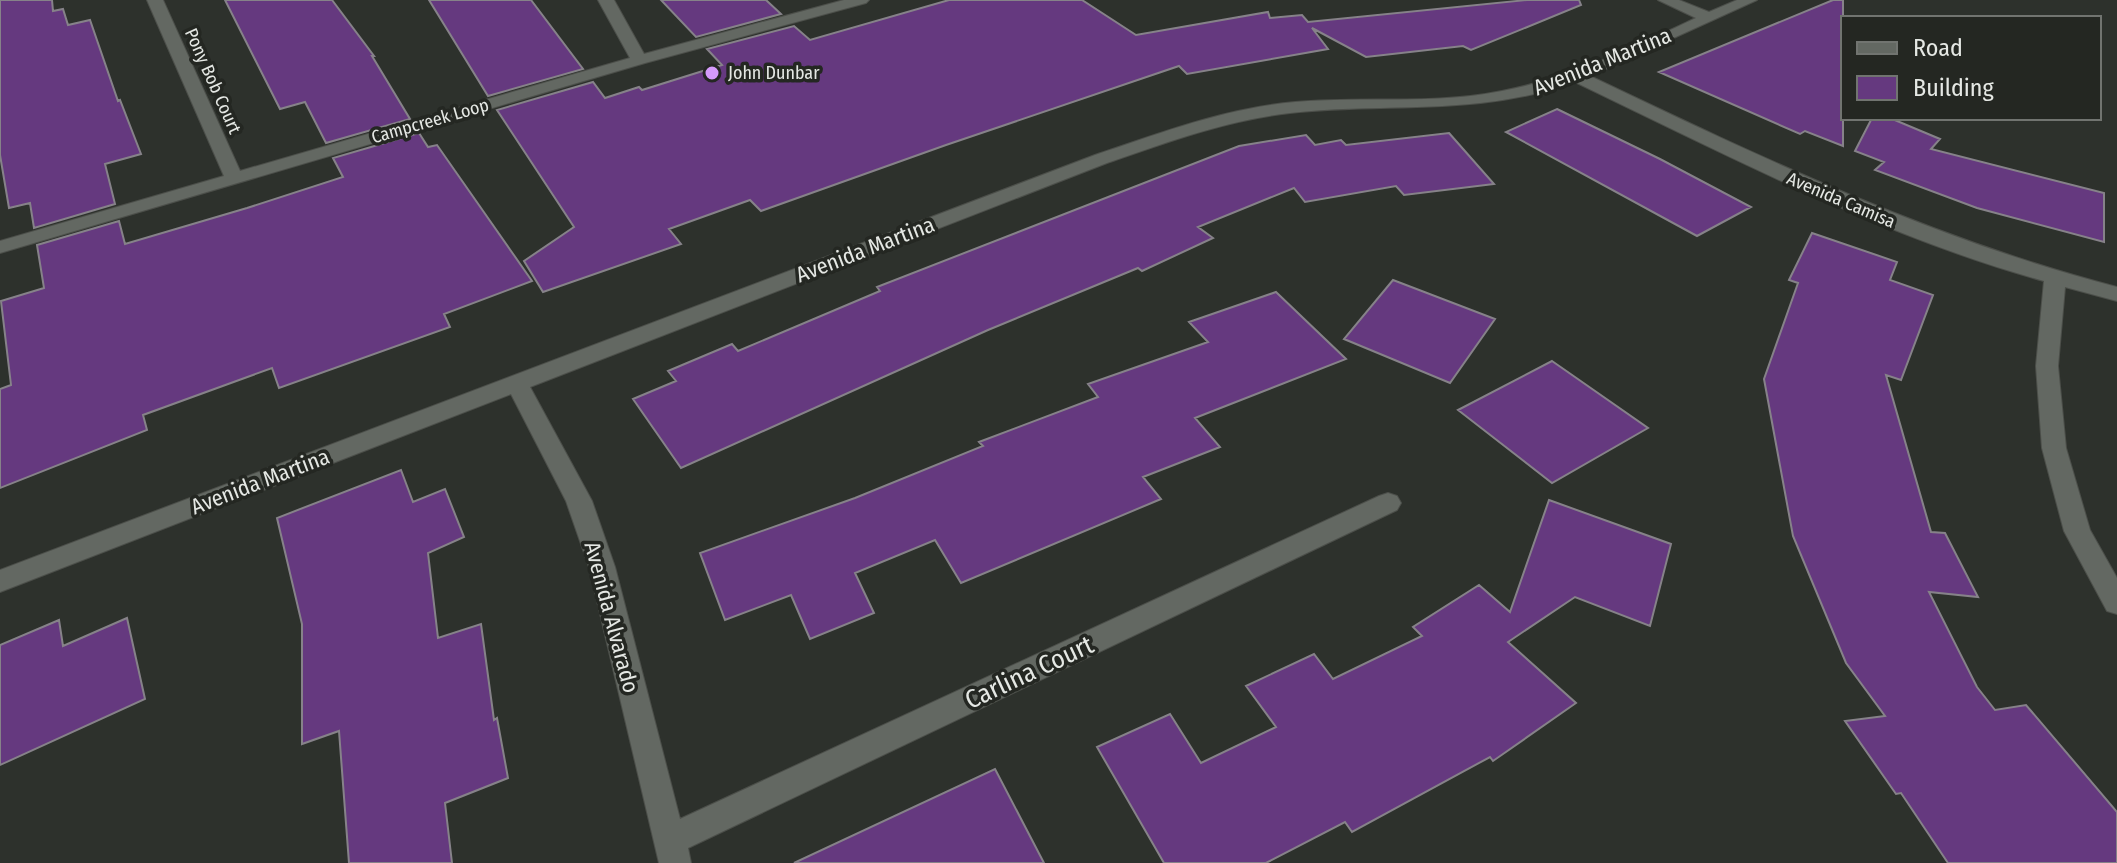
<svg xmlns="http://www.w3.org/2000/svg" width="2117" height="863" font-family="'Fira Sans Condensed',sans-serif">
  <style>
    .building { fill: #65397f; stroke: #868289; stroke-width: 2 }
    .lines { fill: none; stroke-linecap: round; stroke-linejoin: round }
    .street-casing { stroke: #4c4f4a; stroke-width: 2 }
    .street { fill: #636862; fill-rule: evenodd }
    .poi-dot { fill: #d59bfb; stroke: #242722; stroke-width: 3 }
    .labels { text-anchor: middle; stroke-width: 7; stroke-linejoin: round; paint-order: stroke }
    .far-poi-label { font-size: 18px; fill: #e5e8e4; stroke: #242722; text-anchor: start }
    .far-street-label { font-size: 18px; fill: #e5e8e4; stroke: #242722 }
    .street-label { font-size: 22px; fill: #e5e8e4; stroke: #242722 }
    .near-street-label { font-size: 26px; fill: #e5e8e4; stroke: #242722 }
  </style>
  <rect width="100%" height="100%" fill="#2d312c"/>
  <path class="building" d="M0,0H52L53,11L63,9L68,25L90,20L118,101L120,100L141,154L105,164L115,204L34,228L30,203L9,208L0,155Z
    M225,0H332L374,56H372L410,119L326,143L305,102L280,109Z
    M429,0H531L583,69L488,96Z
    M661,0H766L781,14L696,37Z
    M949,0H1082L1136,35L1268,12L1270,18L1302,15L1308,22L1527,0H1579L1581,5L1471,50L1463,46L1366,57L1312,28L1328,49L1187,74L1179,66L946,145L761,211L750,200L669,229L681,244L543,292L524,261L574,227L497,110L593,82L605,98L639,87L642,90L722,65L707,49L794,26L810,40Z
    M1833,0H1843V146L1805,131L1800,134L1659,72Z
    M1557,109L1660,159L1751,207L1697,236L1506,132Z
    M1872,118H1890L1940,139L1931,149L2104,193V242L1977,208L1875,170L1884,162L1855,151Z
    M419,133L428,147L437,145L532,281L444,314L450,327L279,388L272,368L143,415L147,430L0,488V389L11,385L1,301L44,288L37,245L119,221L125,244L247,208L343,177L333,158Z
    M1449,133L1494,184L1404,195L1396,186L1305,202L1294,188L1198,227L1213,238L1142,271L1138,268L988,330L681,468L633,399L676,381L668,371L732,344L738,351L880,291L877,287L1239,146L1306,135L1315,145L1341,140L1346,145Z
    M1812,233L1897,262L1890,280L1933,295L1901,380L1886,375L1931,532L1945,533L1978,597L1929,592L1977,687L1995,710L2026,705L2117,812V863H1948L1901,793L1896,794L1845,721L1885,716L1846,663L1793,536L1764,379L1798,283L1789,280Z
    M1393,280L1495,319L1450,383L1344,339Z
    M1276,292L1346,359L1195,418L1220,447L1143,477L1161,499L961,583L935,540L855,573L874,613L810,639L791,595L725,620L700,553L855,498L983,446L979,442L1098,397L1088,384L1208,342L1189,322Z
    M1552,361L1648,428L1552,483L1458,410Z
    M401,470L413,502L445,489L464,537L428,553L438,638L481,624L494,720L497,718L508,778L445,803L452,863H349L339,731L302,744V624L277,518Z
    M1549,500L1671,544L1650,626L1575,597L1508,642L1576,703L1493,761L1490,757L1352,832L1345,822L1266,863H1164L1097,747L1170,714L1201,763L1276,727L1246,686L1314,654L1333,679L1422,636L1413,627L1479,585L1510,612Z
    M127,618L145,699L0,765V645L59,620L63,646Z
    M995,769L1044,863H794Z"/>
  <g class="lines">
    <g class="street-casing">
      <path id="street" d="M147,0H163L240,171L630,58L598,0H614L644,54L844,0H869L866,3L645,63L0,253V241L224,176Z
        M1658,0H1679L1709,12L1737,0H1757L1590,76C1762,158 1932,239 2117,287V301L2065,287L2058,366L2066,448L2090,530L2117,578V614L2107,611L2064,531L2042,448L2036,366L2044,281C1881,236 1727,155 1575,82C1477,117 1390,102 1290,113C1227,120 1167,142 1107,163L530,387L592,501L615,567L680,819L1379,496L1388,493L1397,496L1401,503L1397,510L688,848L691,863H659L589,567L566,501L511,394L0,592V570L1095,155C1160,133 1226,108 1295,102C1364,96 1434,105 1502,91C1570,78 1634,47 1696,18Z"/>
    </g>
    <use href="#street" class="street"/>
  </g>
  <circle class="poi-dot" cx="712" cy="73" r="8"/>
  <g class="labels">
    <g class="far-poi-label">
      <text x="728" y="79">John Dunbar</text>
    </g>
    <g class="far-street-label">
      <text transform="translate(213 81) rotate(66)" y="6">Pony Bob Court</text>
      <text transform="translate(430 121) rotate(-16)" y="6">Campcreek Loop</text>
      <text transform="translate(1841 200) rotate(23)" y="6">Avenida Camisa</text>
    </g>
    <g class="street-label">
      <text transform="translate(1602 61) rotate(-22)" y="8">Avenida Martina</text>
      <text transform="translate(865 249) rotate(-21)" y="8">Avenida Martina</text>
      <text transform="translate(260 481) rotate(-21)" y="8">Avenida Martina</text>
      <text transform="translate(612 617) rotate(75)" y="8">Avenida Alvarado</text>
    </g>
    <g class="near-street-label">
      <text transform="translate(1029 672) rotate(-25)" y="9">Carlina Court</text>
    </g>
  </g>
  <rect x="1841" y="16" width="260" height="104" fill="#242722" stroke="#717470" stroke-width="2"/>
  <rect x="1857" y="42" width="40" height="12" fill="#636862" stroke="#717470" stroke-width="2"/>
  <text x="1913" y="56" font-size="24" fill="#e5e8e4">Road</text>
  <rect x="1857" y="76" width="40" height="24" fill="#65397f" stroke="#717470" stroke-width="2"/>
  <text x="1913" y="96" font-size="24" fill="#e5e8e4">Building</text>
</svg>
